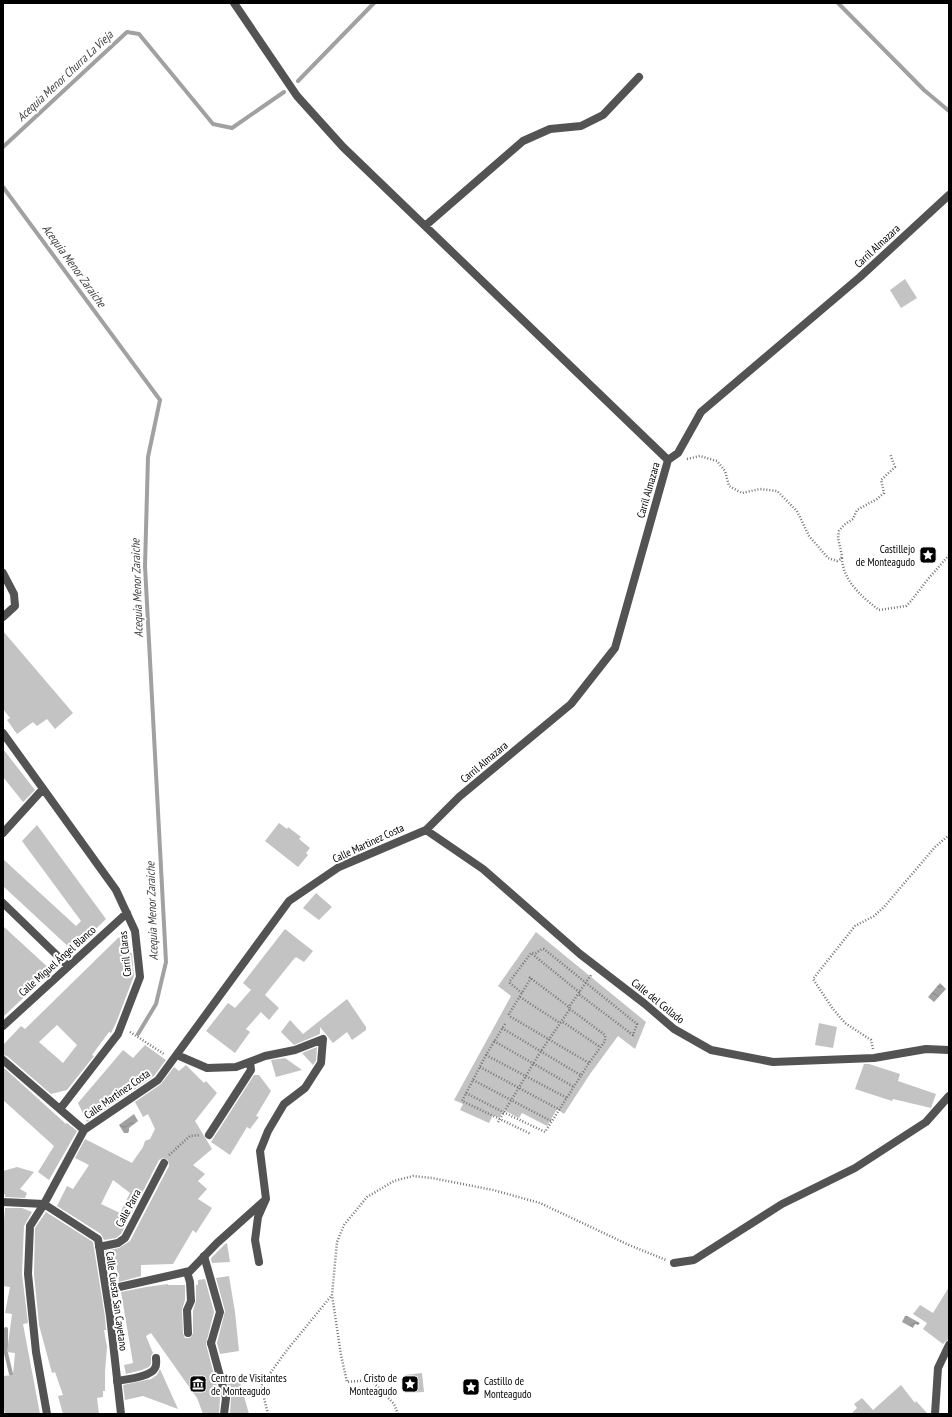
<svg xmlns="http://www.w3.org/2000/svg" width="952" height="1417" font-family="'PT Sans Narrow',sans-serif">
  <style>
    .water { fill: url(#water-waves) }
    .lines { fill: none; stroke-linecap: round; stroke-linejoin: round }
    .stream { stroke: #a1a1a1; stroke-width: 4 }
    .building { fill: #c3c3c3; fill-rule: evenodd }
    .path { stroke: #757575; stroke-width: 2.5; stroke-dasharray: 1 2; stroke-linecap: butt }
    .pedestrian { stroke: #535353; stroke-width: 8 }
    .minor { stroke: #535353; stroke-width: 8 }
    .tertiary { stroke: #535353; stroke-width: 8 }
    .labels { text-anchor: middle; stroke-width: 4; stroke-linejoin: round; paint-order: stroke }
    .street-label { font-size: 11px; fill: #000; stroke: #fff }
    .poi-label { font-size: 11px; fill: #000; stroke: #fff; text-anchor: end }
    .water-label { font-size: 12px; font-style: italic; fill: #424242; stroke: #fff }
  </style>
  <defs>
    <pattern id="water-waves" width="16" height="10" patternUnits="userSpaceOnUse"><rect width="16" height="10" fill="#a1a1a1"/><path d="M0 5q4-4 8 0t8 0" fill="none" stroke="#898989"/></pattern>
  </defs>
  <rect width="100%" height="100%" fill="#fff"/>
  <path class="water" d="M940,983L946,989L934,1002L928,997Z
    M134,1114L138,1121L129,1128V1131L128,1133H124L119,1125Z
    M905,1316H907L920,1323L918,1325L915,1324L913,1328L902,1322Z"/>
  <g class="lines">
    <path class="stream" d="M838,3L924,90L949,111
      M298,81L374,3
      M3,147L127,32L139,34L213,124L232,128L284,92
      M3,187L160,400L148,457L145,566L166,962L156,1004L138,1034
      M6,1329V1353L11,1374"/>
  </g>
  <path class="building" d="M905,279L917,298L901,308L890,290Z
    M3,631L73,713L55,729L47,719L37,726L33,722L17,734L7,720L10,718L3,709Z
    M3,749L35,790L23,802L3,777Z
    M279,823L287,829L288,827L301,837L299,839L310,848L306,853L308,855L298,867L265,841Z
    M37,825L106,919L73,951L3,886V859L76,926L81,921L22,841Z
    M316,893L332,907L319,920L303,908Z
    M3,926L52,971L3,1017Z
    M285,929L313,951L304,962L296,957L293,960L265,995L279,1008L269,1020L261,1012L246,1029L250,1032L235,1053L206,1031L228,1003L235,1008L251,990L243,983Z
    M536,932L646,1022L635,1049L618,1036L590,1074L564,1114L557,1109L547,1126L522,1113L519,1118L504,1110L499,1118L493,1115L489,1123L460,1110L463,1104L454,1100L511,996L498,986Z
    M119,937L132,954L134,976L116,1023L111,1033L109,1032L92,1055L94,1056L67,1090L51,1094L7,1056L3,1055V1045L21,1026L25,1029ZM57,1025L77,1045L63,1063L39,1042Z
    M347,999L366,1027V1030L352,1040L347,1032L333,1043L320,1027V1034L294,1045L281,1032L290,1020L303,1034Z
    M819,1023L837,1027L833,1048L815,1045Z
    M145,1045L166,1060L154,1076L87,1122L78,1103L123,1050L133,1058Z
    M317,1047L316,1061L313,1065L302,1053Z
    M285,1058L302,1070L276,1077L271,1060Z
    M864,1064H869L900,1074L898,1081L936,1094L931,1108L893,1099L892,1101L855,1089Z
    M186,1065L204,1083L206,1081L217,1093L195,1121L212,1149L193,1165L205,1174L198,1181L207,1189L198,1199L212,1208L196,1233L193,1230L173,1264L141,1265V1276L119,1282L116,1263L108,1264L105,1251L119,1248L130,1241L169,1166L168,1160L163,1158L159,1160L121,1234L116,1238L104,1240L101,1234L57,1206L67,1186L73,1189L89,1165L75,1158L85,1139L132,1163L143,1147L145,1141L150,1139L155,1129L148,1114L143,1117L135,1102L161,1084L174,1067L179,1071ZM113,1180L130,1193L120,1213L101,1204Z
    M3,1067L66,1124L67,1123L77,1131L49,1180L38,1172L54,1146L3,1100Z
    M254,1075H259L271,1091L256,1116L259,1117L250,1129L247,1127L230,1155L211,1142Z
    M17,1167L34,1172L20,1189L27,1193L25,1198L5,1197V1194L3,1195V1171Z
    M5,1208H22L32,1212L24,1226L22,1274L28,1323L23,1324L40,1414H5L3,1403V1376L13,1375L15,1353L7,1352L12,1314L5,1313L10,1287L3,1286V1234Z
    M46,1212L93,1242L105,1317L106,1330H104L107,1347L105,1372V1391H103V1397L97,1398L99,1414H63L58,1396L63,1395L55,1372L52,1373L39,1325L34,1274L35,1228Z
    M227,1243L230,1262L212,1263L211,1259L212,1257L225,1244Z
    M229,1276L235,1312L239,1351L220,1354L217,1343L225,1311L216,1278Z
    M205,1279L214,1312L206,1344L220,1398L219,1414H203L197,1398L151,1333L146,1336L153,1353L151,1356V1364L149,1367L142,1370L126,1374L124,1365L133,1363L121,1292L146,1287L168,1284V1285H185V1300L182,1310L183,1333L185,1338H189L191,1337L193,1333V1311L196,1301V1285H198V1280Z
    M949,1287V1340L946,1341L943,1344L923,1329L927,1323L913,1314L920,1305L933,1313Z
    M160,1369L178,1409L143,1396L125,1400L123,1385L151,1379L157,1375Z
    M422,1373L424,1392L405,1393V1375Z
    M238,1375L249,1414H230L231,1397L226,1379Z
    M901,1385L915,1403L916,1401L928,1414H851L857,1408L854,1404L862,1398L873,1410Z"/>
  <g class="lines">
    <path class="path" d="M687,459L700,456L717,461L725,471L729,486L742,493L760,489L777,491L797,511L809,536L828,558L837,561L841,559L842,556L838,538L839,531L844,525L853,519L857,510L877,499L884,493L881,480L895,467L890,454
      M842,558C843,581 862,597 879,610L906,606L911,601L928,579L949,555
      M529,977L569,1007
      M531,978L509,1014L511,1017L589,1063
      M522,993L510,983V981L531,953H536L542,949H544L637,1024L633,1035L580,995L579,992L531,953
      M520,997L560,1023L563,1022L600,1047
      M505,1024L486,1055L462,1101L531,1134
      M502,1028L582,1076
      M130,1032L164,1054
      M494,1041L574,1087
      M873,1049L871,1040L845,1023L833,1009L813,979L855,926L874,916L884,907L935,847L949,835
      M486,1055L567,1098
      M480,1067L560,1110
      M473,1080L551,1121
      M466,1093L505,1113L545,1132L589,1063L605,1041V1035L570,1009
      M498,1122L541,1051L570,1009L569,1007L591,975
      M169,1155L190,1136L200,1135
      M268,1414L261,1386L287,1350L332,1295
      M398,1414L394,1404L371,1380L347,1382L341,1355L332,1295L337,1242L344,1225L367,1197L394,1181L413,1176L432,1178L493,1190L540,1203L629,1245L666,1260"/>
    <path class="pedestrian" d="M204,1256L220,1312L211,1343
      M187,1272L190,1282L191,1301L187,1310L188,1333
      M117,1381C127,1379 151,1377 155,1368C157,1365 156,1361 156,1358"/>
    <path class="minor" d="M234,3L297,96L343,147L668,460
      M425,226L523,141L550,129L581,126L603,115L639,77
      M3,573L14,594L15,606L3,617
      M3,733L116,890L135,931L140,977L118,1034L60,1109
      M426,830L483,869L580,954L645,1004L674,1029L711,1050L773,1062L874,1058L926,1049L949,1050
      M3,833L43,789
      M3,903L68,966
      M3,1026L127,913
      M177,1055L207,1068L236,1067L265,1056L295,1050L323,1039L321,1063L305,1088L284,1104L268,1131L260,1151L266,1199L258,1217L255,1240L259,1262
      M3,1060L84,1130
      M209,1135L251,1070L250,1062
      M44,1204L98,1239L110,1316L121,1414
      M99,1247L118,1243L125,1238L164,1163
      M674,1263L694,1260L782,1204L855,1168L926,1122L949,1096
      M106,1290L190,1271L217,1243L264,1201
      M211,1343L226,1398L224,1414
      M47,1414L36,1352L28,1274L30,1226L44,1204L84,1130L158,1080L289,901L339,867L426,830L459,797L571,704L615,648L668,460L678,453L701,412L860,277L949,195
      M935,1414L938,1368L949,1345"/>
    <path class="tertiary" d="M3,1202L44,1204"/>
  </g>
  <defs>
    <g id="sight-square" transform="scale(0.9)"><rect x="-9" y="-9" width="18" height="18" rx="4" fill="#000" stroke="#fff"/><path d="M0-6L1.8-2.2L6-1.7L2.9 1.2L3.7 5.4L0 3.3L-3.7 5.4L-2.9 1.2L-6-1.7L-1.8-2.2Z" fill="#fff"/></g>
    <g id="museum-square" transform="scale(0.9)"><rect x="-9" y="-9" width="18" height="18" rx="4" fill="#000" stroke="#fff"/><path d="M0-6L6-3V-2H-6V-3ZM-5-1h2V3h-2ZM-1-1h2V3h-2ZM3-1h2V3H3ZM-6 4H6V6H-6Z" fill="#fff"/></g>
  </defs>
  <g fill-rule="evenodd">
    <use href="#sight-square" x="928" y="555"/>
    <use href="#museum-square" x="198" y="1384"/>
    <use href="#sight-square" x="410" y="1384"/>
    <use href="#sight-square" x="471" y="1387"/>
  </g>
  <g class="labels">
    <g class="street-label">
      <text transform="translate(877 246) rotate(-43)" y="4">Carril Almazara</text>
      <text transform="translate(648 490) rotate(-74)" y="4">Carril Almazara</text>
      <text transform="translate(484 762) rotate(-40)" y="4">Carril Almazara</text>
      <text transform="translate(368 843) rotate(-25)" y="4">Calle Martinez Costa</text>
      <text transform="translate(125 954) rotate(-96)" y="4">Carril Claras</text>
      <text transform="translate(57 961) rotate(-42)" y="4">Calle Miguel Ángel Blanco</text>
      <text transform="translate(658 1001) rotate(39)" y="4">Calle del Collado</text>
      <text transform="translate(117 1094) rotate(-35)" y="4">Calle Martinez Costa</text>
      <text transform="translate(128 1208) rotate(-62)" y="4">Calle Parra</text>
      <text transform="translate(117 1301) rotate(82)" y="4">Calle Cuesta San Cayetano</text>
    </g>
    <g class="poi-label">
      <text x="915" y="553">Castillejo<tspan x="915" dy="13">de Monteagudo</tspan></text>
      <text x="211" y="1382" text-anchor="start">Centro de Visitantes<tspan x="211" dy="13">de Monteagudo</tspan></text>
      <text x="397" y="1382">Cristo de<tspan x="397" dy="13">Monteagudo</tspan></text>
      <text x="484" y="1385" text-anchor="start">Castillo de<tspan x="484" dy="13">Monteagudo</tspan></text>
    </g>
    <g class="water-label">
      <text transform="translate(65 76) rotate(-43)" y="4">Acequia Menor Churra La Vieja</text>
      <text transform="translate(74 266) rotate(54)" y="4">Acequia Menor Zaraiche</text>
      <text transform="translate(137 588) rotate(-92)" y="4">Acequia Menor Zaraiche</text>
      <text transform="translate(152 911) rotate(-92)" y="4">Acequia Menor Zaraiche</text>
    </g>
  </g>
  <rect width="952" height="1417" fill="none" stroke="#000000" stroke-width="8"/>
</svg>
